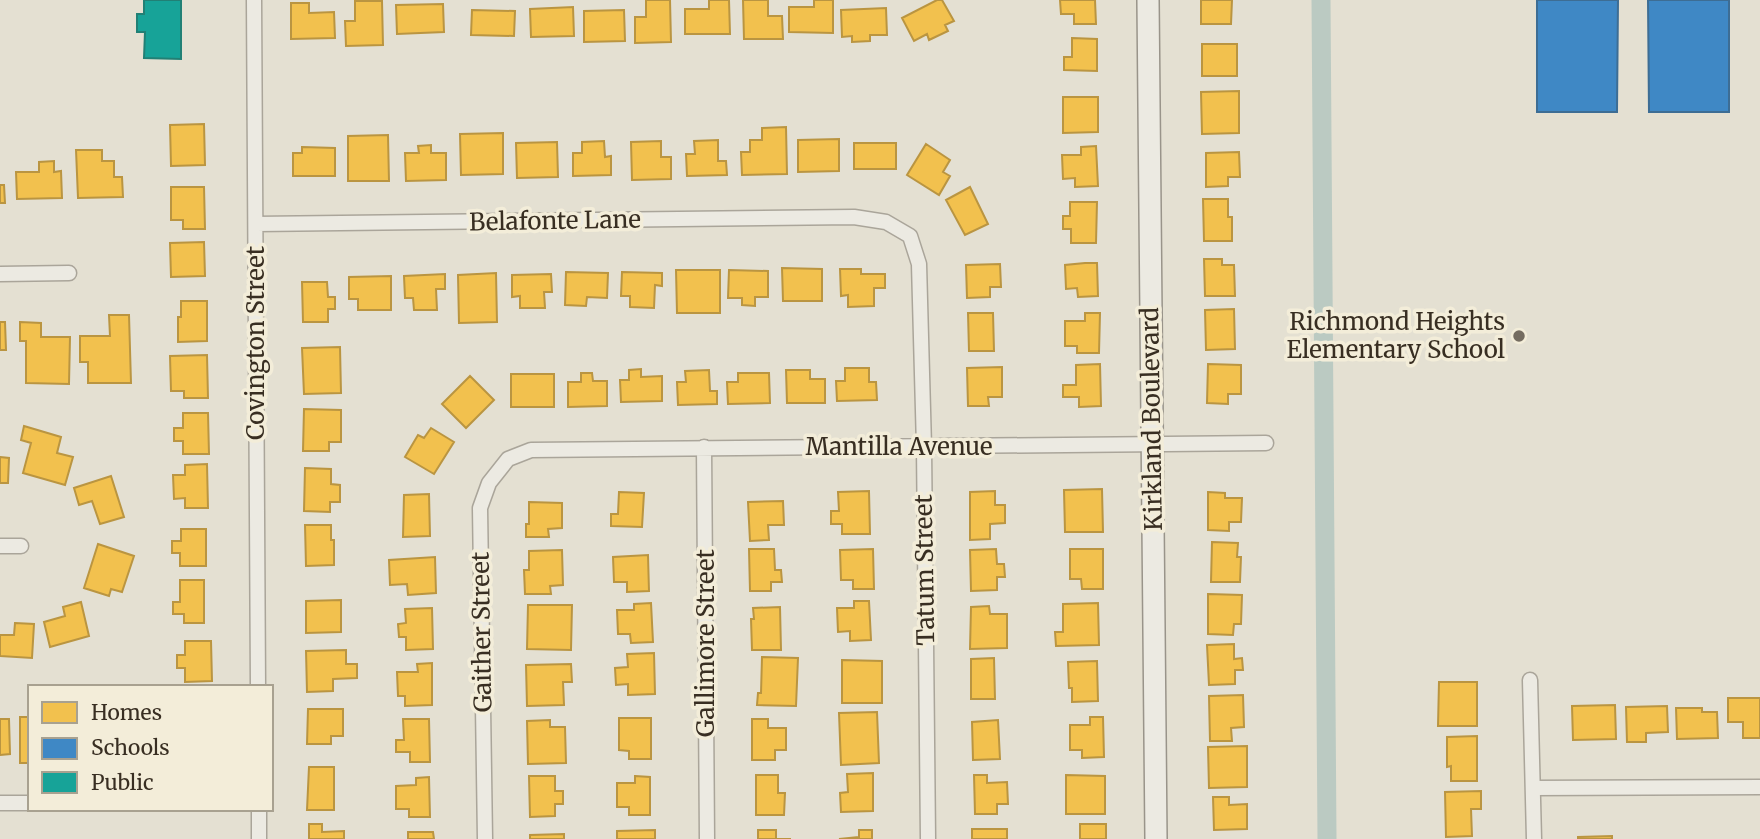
<svg xmlns="http://www.w3.org/2000/svg" width="1760" height="839" font-family="Merriweather,serif">
  <style>
    .homes { fill: #f2c14e; stroke: #ba9541; stroke-width: 2 }
    .schools { fill: #3f88c5; stroke: #3d6d94; stroke-width: 2 }
    .public { fill: #17a398; stroke: #218075; stroke-width: 2 }
    .lines { fill: none; stroke-linecap: round; stroke-linejoin: round }
    .canal { stroke: #bbcac2; stroke-width: 19 }
    .street-casing { stroke: #aaa59a; stroke-width: 17 }
    .secondary-casing { stroke: #99948a; stroke-width: 24 }
    .street { stroke: #eceae2; stroke-width: 14 }
    .secondary { stroke: #eceae2; stroke-width: 21 }
    .poi-dot { fill: #746c60; stroke: #f3edd9; stroke-width: 2.5 }
    .labels { text-anchor: middle; stroke-width: 7; stroke-linejoin: round; paint-order: stroke }
    .street-label { font-size: 24px; fill: #382e22; stroke: #f3edd9 }
    .poi-label { font-size: 24px; fill: #382e22; stroke: #f3edd9; text-anchor: end }
  </style>
  <rect width="100%" height="100%" fill="#e4e0d2"/>
  <path class="homes" d="M646,0H670L671,42L635,43V17H646Z
    M709,0H729L730,34H685V9H709Z
    M743,0H768V16H782L783,39H744Z
    M814,0H833V33L789,32V7H814Z
    M937,0H942L954,21L945,25L948,31L929,40L927,34L914,41L902,18Z
    M1060,0H1095L1096,24H1074V14H1061Z
    M1201,0H1232L1231,24H1201Z
    M355,1H382L383,45L346,46L345,21H355Z
    M291,3H309V13L334,12L335,38L291,39Z
    M443,4L444,32L397,34L396,5Z
    M573,7L574,36L531,37L530,9Z
    M886,8L887,35H870V41L852,42V36L842,37L841,10Z
    M472,10L515,11L514,36L471,35Z
    M624,10L625,41L584,42V11Z
    M1072,38L1097,39V71L1064,70V57H1072Z
    M1202,44H1237V76H1202Z
    M1239,91V133L1202,134L1201,92Z
    M1063,97H1098V132L1063,133Z
    M204,124L205,165L171,166L170,125Z
    M786,127L787,174L742,175L741,152H750V140H762V128Z
    M503,133V174L461,175L460,134Z
    M388,135L389,181H348V136Z
    M839,139V171L798,172V140Z
    M718,140V161H726L727,175L687,176L686,154H695L694,141Z
    M604,141L605,157L611,156V175L573,176V153H582V142Z
    M661,141V157H671V179L632,180L631,142Z
    M557,142L558,177L517,178L516,143Z
    M854,143H896V169H854Z
    M926,144L950,160L943,172L950,176L939,195L907,175Z
    M431,145V153H446V180L406,181L405,153H419L418,146Z
    M1096,146L1098,186L1075,187V178L1063,179L1062,155H1081V147Z
    M302,147L335,148V176H293V153H302Z
    M76,150H102V161H114V177H122L123,197L78,198Z
    M1239,152L1240,177H1228V186L1206,187V153Z
    M54,161V172L61,171L62,198L17,199L16,172H39V162Z
    M0,185H4L5,203H0Z
    M171,187H204L205,229H183V220H171Z
    M970,187L988,224L965,235L946,200Z
    M1203,199H1228V217H1232V241H1204Z
    M1070,202H1097L1096,243H1071V229H1063V216H1070Z
    M204,242L205,276L171,277L170,243Z
    M1204,259H1222V265H1234L1235,296H1205Z
    M1085,263H1097L1098,296L1078,297L1077,288L1066,289L1065,265Z
    M1000,264L1001,287H990V297L967,298L966,265Z
    M782,268L822,269V301H783Z
    M840,269H861V274H885V288H874V306L848,307V295L841,296Z
    M676,270H720V313H677Z
    M729,270L768,271V297H755V306L742,305V298H728Z
    M566,272L608,273L607,298L587,297L586,306L565,305Z
    M622,272L662,273V286L655,285L654,308L630,307V296H621Z
    M496,273L497,322L459,323L458,275Z
    M445,274V289H436L437,310H414L413,298H405L404,276Z
    M551,274L552,292H544L545,308H520V296L512,297V275Z
    M391,276V310H358V299H349V277Z
    M302,282H327L328,297H335V309H328V322H303Z
    M181,301H207V341L178,342V317H181Z
    M1234,309L1235,349L1206,350L1205,310Z
    M968,313H993L994,351H969Z
    M1085,313H1100L1099,353H1077V346H1065V321H1085Z
    M109,315H129L131,383H88V362H80V336H110Z
    M0,322H5L6,350H0Z
    M20,322L41,323V337H70L69,384L26,383V341H20Z
    M340,347L341,393L304,394L302,348Z
    M207,355L208,398H184V391H171L170,356Z
    M1100,364L1101,406L1079,407V397H1063V385H1076V365Z
    M1208,364L1241,365V394H1228V404L1207,403Z
    M1002,367V397H988L989,406H968L967,368Z
    M845,368H869V382H876L877,400L837,401L836,381H845Z
    M641,369V377L662,376V401L621,402L620,380H629V370Z
    M709,370L710,391H717V404L678,405L677,382H686L685,371Z
    M786,370H810V379H825V403H787Z
    M581,373H592L593,381H607V406L568,407V382H581Z
    M738,373H769L770,403L728,404L727,382H738Z
    M511,374H554V407H511Z
    M470,376L494,400L466,428L442,404Z
    M304,409L341,410V442H329V451H303Z
    M183,413H208L209,454H183V441H174V428H183Z
    M24,426L61,437L57,453L73,457L65,485L23,473L31,443L21,440Z
    M431,428L454,442L434,474L405,457L418,435L424,438Z
    M0,457L9,458L8,483H0Z
    M207,464L208,508H185V498L174,499L173,475H185V465Z
    M305,468L331,469V484L340,485V502H330V512L304,511Z
    M111,476L124,517L100,524L92,501L79,505L74,488Z
    M1102,489L1103,532H1065L1064,490Z
    M869,491L870,534H842V524H831V511H839L838,492Z
    M995,491V505H1005V523L990,524V539L970,540V492Z
    M619,492L644,493L642,527L611,526V514H618Z
    M1208,492L1225,493V498H1242L1241,522H1229V531L1208,530Z
    M429,494L430,536L403,537L404,495Z
    M783,501L784,525H768L769,540L750,541L748,502Z
    M529,502L562,503V528L548,529L549,537H526V524H529Z
    M305,525H331V540H334V565L306,566Z
    M181,529H206V566H180V553H172V541H181Z
    M1212,542L1238,543L1237,557H1241L1240,582H1211Z
    M98,544L134,556L122,592L111,589L109,596L84,588Z
    M749,549H774L775,570H781L782,582H771V591H750Z
    M873,549L874,589H853V580H841L840,550Z
    M996,549L997,564H1004L1005,577H997V590L971,591L970,550Z
    M1070,549H1103V589H1082L1081,579H1070Z
    M562,550L563,585L550,586L551,594H525L524,570H529V551Z
    M648,555L649,591L627,592V582H614L613,557Z
    M435,557L436,593L408,595L407,584L390,585L389,560Z
    M180,580H204V623H184V614H173V602H180Z
    M1208,594L1242,595L1241,624H1234L1233,635L1208,634Z
    M341,600V632L306,633V601Z
    M854,601H869L871,640L850,641V631L838,632L837,608H854Z
    M81,602L89,636L50,647L44,622L65,616L63,607Z
    M651,603L653,642L631,643L630,634H618L617,610H634V604Z
    M1098,603L1099,645L1056,646L1055,632H1063V604Z
    M528,605H572L571,650L527,649Z
    M989,606L990,614H1007V648L970,649L971,607Z
    M780,607L781,650H752L751,619H754L753,608Z
    M432,608L433,649L406,650V637H399L398,624L406,623L405,609Z
    M15,623L34,624L32,658L0,656V635H14Z
    M185,641H211L212,681L185,682V668H177V655H185Z
    M1234,644V659L1242,658L1243,670H1235V684L1209,685L1207,645Z
    M346,650V664H357V678L333,679V691L307,692L306,651Z
    M654,653L655,694L628,695V684L616,685L615,668L628,667L627,654Z
    M762,657L798,658L796,706L757,705L758,693H761Z
    M994,658L995,699H971V659Z
    M842,660L882,661V703H842Z
    M1097,661L1098,701L1072,702V688H1069L1068,662Z
    M432,663V705L405,706V696H398L397,672H418L417,664Z
    M571,664L572,682H563L564,705L527,706L526,665Z
    M1439,682H1477V726H1438Z
    M1243,695L1244,727L1231,728L1232,741H1210L1209,696Z
    M1728,698H1760V738H1743V722H1728Z
    M1615,705L1616,739L1573,740L1572,706Z
    M1667,706L1668,732L1646,733V742H1627L1626,707Z
    M1676,708H1702V712H1717L1718,738L1677,739Z
    M308,709H343V736H331V744H307Z
    M877,712L879,763L841,765L839,713Z
    M20,717H30V763H20Z
    M1090,717H1103L1104,757L1082,758V750H1070V725H1090Z
    M619,718H651V759H629V751L619,750Z
    M0,719H9L10,754L0,755Z
    M403,719H429L430,762H410V752H396V740H404Z
    M752,719H768V728H786V750H775V760H752Z
    M550,720V727H565L566,763L528,764L527,721Z
    M998,720L1000,759L973,760L972,722Z
    M1477,736V781H1451V766L1447,767V737Z
    M1247,746V787L1209,788L1208,747Z
    M309,767H334V810H307Z
    M873,773V811L841,812L840,793L848,792L847,774Z
    M756,775H778V793H785L784,815H756Z
    M974,775H987V783L1007,782L1008,804H997V814H975Z
    M1066,775L1105,776V814H1066Z
    M529,776H555V791H563V804H555V816L530,817Z
    M635,776L650,777V815H629V807H617V783H635Z
    M429,777L430,817H409V809H396V786L416,785V778Z
    M1481,791V809H1471L1472,836L1446,837L1445,792Z
    M1213,797H1229V805L1247,804V829L1214,830Z
    M309,824H322V832L344,831V839H309Z
    M1080,824H1106V839H1080Z
    M972,829H1007V839H972Z
    M655,830V839H617V831Z
    M758,830H776V839H791H758Z
    M859,830H872V839H839L859,837Z
    M408,832H433L434,839H408Z
    M564,834V839H530V835Z
    M1612,836V839H1578V837Z"/>
  <path class="schools" d="M1537,0H1618L1617,112H1537Z
    M1648,0H1729V112H1649Z"/>
  <path class="public" d="M144,0H181V59L144,58L145,32H137V14H144Z"/>
  <g class="lines">
    <path class="canal" d="M1321,0L1327,839"/>
    <g class="street-casing">
      <path id="street" d="M254,0L258,687
        M256,224L854,217L886,222L910,236L919,264L924,447L928,839
        M0,274L69,273
        M704,447L707,839
        M0,546H21
        M1530,680L1534,839
        M1533,788L1760,787
        M0,803H30
        M259,809V839
        M485,839L480,508L489,483L508,459L531,450L1266,443"/>
    </g>
    <g class="secondary-casing">
      <path id="secondary" d="M1148,0L1156,839"/>
    </g>
    <use href="#street" class="street"/>
    <use href="#secondary" class="secondary"/>
  </g>
  <circle class="poi-dot" cx="1519" cy="336" r="7"/>
  <g class="labels">
    <g class="street-label">
      <text transform="translate(555 221) rotate(-1)" y="8">Belafonte Lane</text>
      <text transform="translate(256 343) rotate(-90)" y="8">Covington Street</text>
      <text transform="translate(1152 419) rotate(-91)" y="8">Kirkland Boulevard</text>
      <text x="899" y="455">Mantilla Avenue</text>
      <text transform="translate(925 570) rotate(-91)" y="8">Tatum Street</text>
      <text transform="translate(482 632) rotate(-91)" y="8">Gaither Street</text>
      <text transform="translate(706 643) rotate(-90)" y="8">Gallimore Street</text>
    </g>
    <g class="poi-label">
      <text x="1505" y="330">Richmond Heights<tspan x="1505" dy="28">Elementary School</tspan></text>
    </g>
  </g>
  <rect x="28" y="685" width="245" height="126" fill="#f3edd9" stroke="#a8a190" stroke-width="2"/>
  <rect x="42" y="702" width="35" height="21" fill="#f2c14e" stroke="#a8a190" stroke-width="2"/>
  <text x="91" y="720" font-size="21" fill="#382e22">Homes</text>
  <rect x="42" y="738" width="35" height="21" fill="#3f88c5" stroke="#a8a190" stroke-width="2"/>
  <text x="91" y="755" font-size="21" fill="#382e22">Schools</text>
  <rect x="42" y="772" width="35" height="21" fill="#17a398" stroke="#a8a190" stroke-width="2"/>
  <text x="91" y="790" font-size="21" fill="#382e22">Public</text>
</svg>
